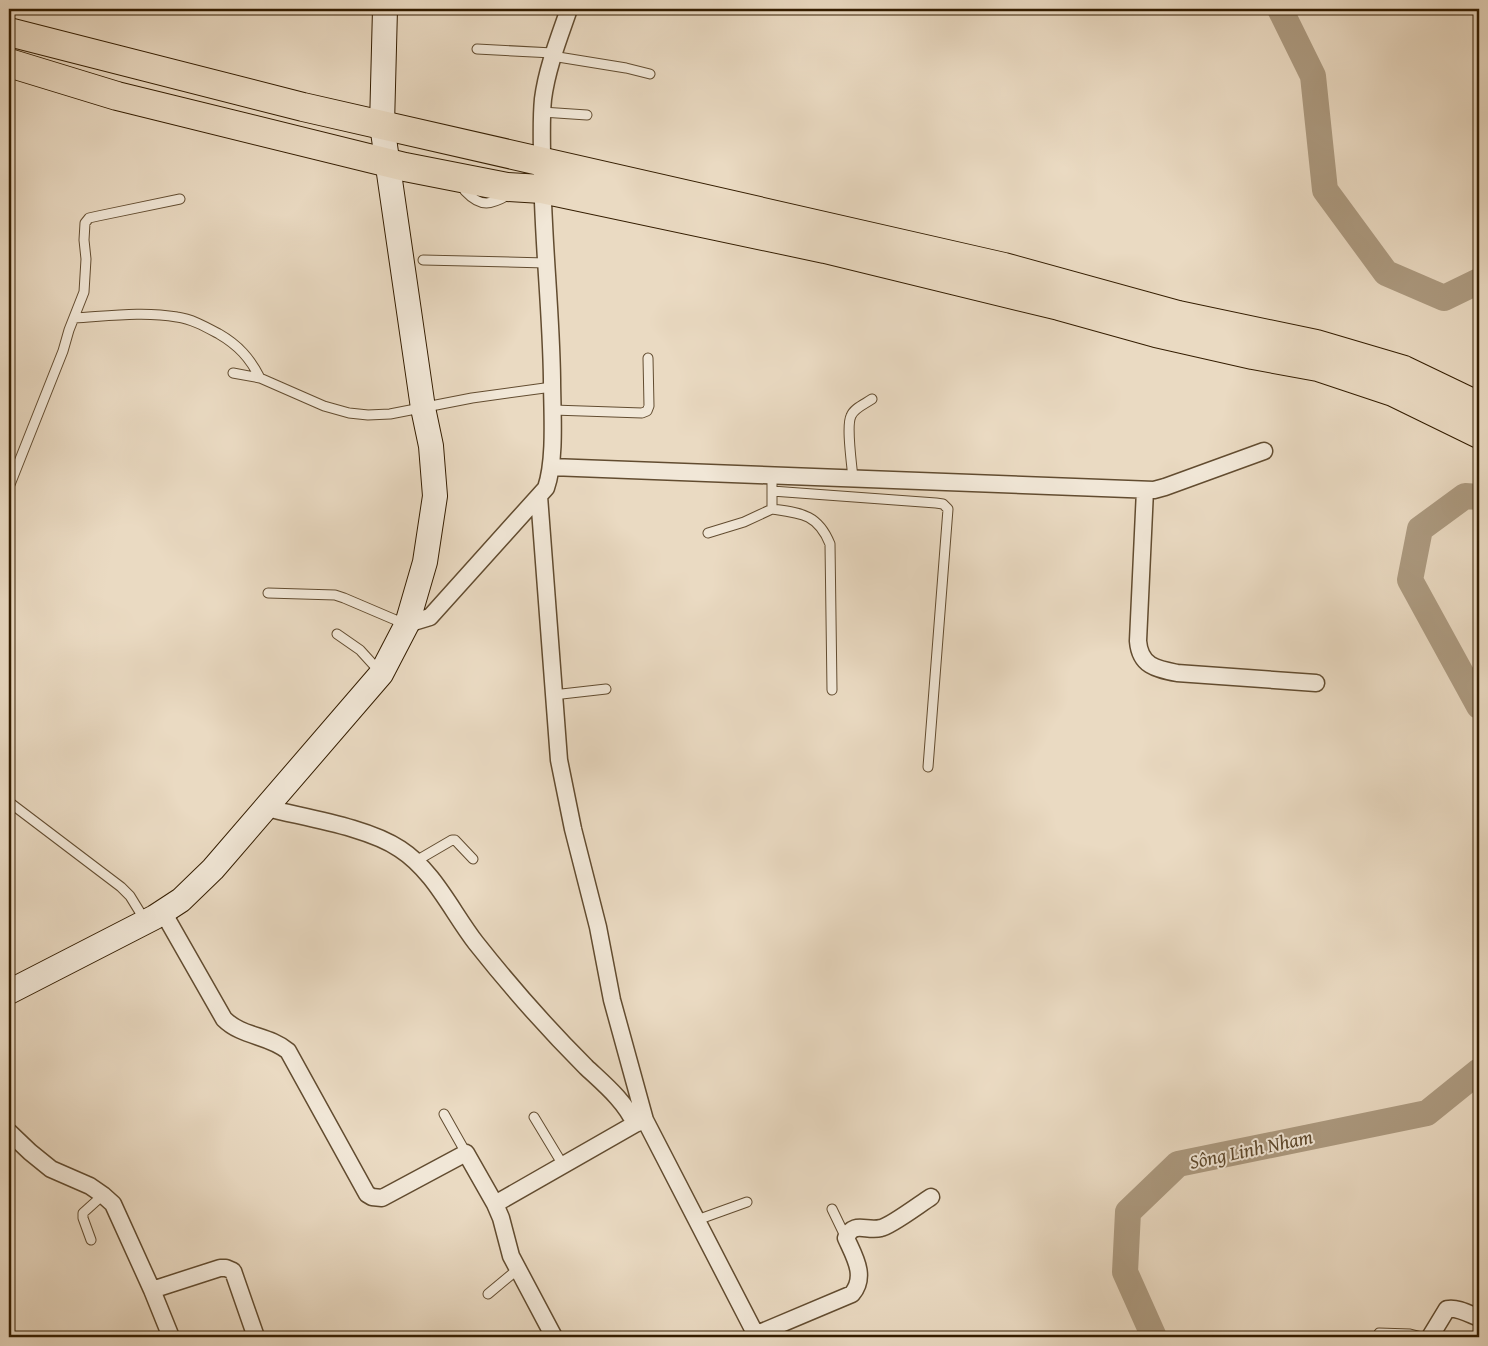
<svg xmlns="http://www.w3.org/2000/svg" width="1488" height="1346" font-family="'Gentium Book Plus',serif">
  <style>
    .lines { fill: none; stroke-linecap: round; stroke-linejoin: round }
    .river { stroke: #ac9a80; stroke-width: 26 }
    .lane-casing { stroke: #624c30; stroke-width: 11 }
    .street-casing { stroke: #624c30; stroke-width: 19 }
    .secondary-casing { stroke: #341d00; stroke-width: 26 }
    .highway-casing { stroke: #341d00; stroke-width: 30 }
    .lane { stroke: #f1e7d7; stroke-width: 9 }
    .street { stroke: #f1e7d7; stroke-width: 16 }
    .secondary { stroke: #f1e7d7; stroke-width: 24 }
    .highway { stroke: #eadac2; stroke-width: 28 }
    .labels { text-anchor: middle; stroke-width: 4; stroke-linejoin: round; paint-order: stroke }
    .water-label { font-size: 20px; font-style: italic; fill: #5e492d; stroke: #f1e7d7 }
  </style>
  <rect width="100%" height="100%" fill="#eadac2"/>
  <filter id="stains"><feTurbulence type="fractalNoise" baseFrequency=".004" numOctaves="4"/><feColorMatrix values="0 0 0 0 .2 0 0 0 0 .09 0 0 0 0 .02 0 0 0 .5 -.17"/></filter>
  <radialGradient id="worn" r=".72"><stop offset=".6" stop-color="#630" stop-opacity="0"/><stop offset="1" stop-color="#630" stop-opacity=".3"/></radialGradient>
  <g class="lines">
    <path class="river" d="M1280,9L1313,76L1325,190L1386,273L1444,298L1479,281
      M1479,497L1465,496L1420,529L1410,580L1479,706
      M1154,1337L1125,1272L1128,1212L1178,1164L1427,1113L1479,1071"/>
    <g class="lane-casing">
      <path id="lane" d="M477,49L553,53
        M552,56L626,68L650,74
        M542,112L587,115
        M465,191C481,208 491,205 510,194
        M423,260L546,263
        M74,318C108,316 144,311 177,317C192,319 206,327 219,334C238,345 250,358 260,378
        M233,373L260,378L324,406L349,413L368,415L390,414L472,398L552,387
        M553,410L642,413L647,411L649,406L648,358
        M772,476V491L936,503L943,504L948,509L928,767
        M853,479C852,465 846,426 851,416C854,408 865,404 872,399
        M9,487L63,351L69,330L84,292L86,259L84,240L85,223L89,218L98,216L180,199
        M772,509C801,513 818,514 830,544L832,690
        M708,533L744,522L772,509V491
        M268,593L335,595L344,598L405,624
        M337,634L360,650L380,672
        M553,695L606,689
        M9,802L121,887L130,896L146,922
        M416,861L452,840H455L473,859
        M444,1114L466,1153
        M534,1117L563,1165
        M832,1209L846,1238
        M697,1220L747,1202
        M91,1240L83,1218V1213L103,1195
        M488,1294L518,1269
        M1379,1333L1410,1334L1422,1337"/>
    </g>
    <g class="street-casing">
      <path id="street" d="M551,467L1154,490L1165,487L1264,451
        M1145,490L1138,641C1140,666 1156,669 1177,673L1316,683
        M539,496L559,760L573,829L598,927L612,1000L645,1120
        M407,624L430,617L546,488C556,459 552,410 552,379C551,306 542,233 542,160C542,140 541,119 543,99C547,68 559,38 569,9
        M267,808C306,818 367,827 400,849C434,871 452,912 476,943C510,986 547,1028 586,1067C604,1084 625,1101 635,1124L645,1120L757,1337
        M163,912L224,1019C242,1037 269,1035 288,1051L367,1194L372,1197L382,1198L466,1153L495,1204L501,1218L511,1256L554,1337
        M9,1132L30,1152L51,1169L90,1186L103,1195L113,1204L152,1290L171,1337
        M495,1204L635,1124
        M152,1290L220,1268H226L233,1271L256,1337
        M750,1337L852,1294C867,1276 854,1256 846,1238C854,1220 866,1232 881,1228C891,1226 920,1204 931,1197
        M1430,1337L1447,1309C1458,1307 1469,1314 1479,1318"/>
    </g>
    <g class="secondary-casing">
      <path id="secondary" d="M9,992L155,917L181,900L213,869L381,674L407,624L425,562L435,496L431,446L423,408L382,125L385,9"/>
    </g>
    <g class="highway-casing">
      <path id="highway" d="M9,32L303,107L1004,267L1178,315L1316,344L1404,370L1479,406
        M9,63L117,96L405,167L507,187L542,189L825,249L1059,306L1156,333L1253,355L1318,367L1393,392L1479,434"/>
    </g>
    <use href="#lane" class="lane"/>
    <use href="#street" class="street"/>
    <use href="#secondary" class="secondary"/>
    <use href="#highway" class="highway"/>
  </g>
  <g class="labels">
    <g class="water-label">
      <text transform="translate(1251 1149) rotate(-12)" y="7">Sông Linh Nham</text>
    </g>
  </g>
  <rect width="1488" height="1346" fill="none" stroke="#eadac2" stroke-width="30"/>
  <rect x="10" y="10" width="1468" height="1326" fill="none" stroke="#341d00" stroke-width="2.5"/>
  <rect x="15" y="15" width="1458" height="1316" fill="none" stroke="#341d00"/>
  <rect width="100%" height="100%" filter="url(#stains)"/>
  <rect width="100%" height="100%" fill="url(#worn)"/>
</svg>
